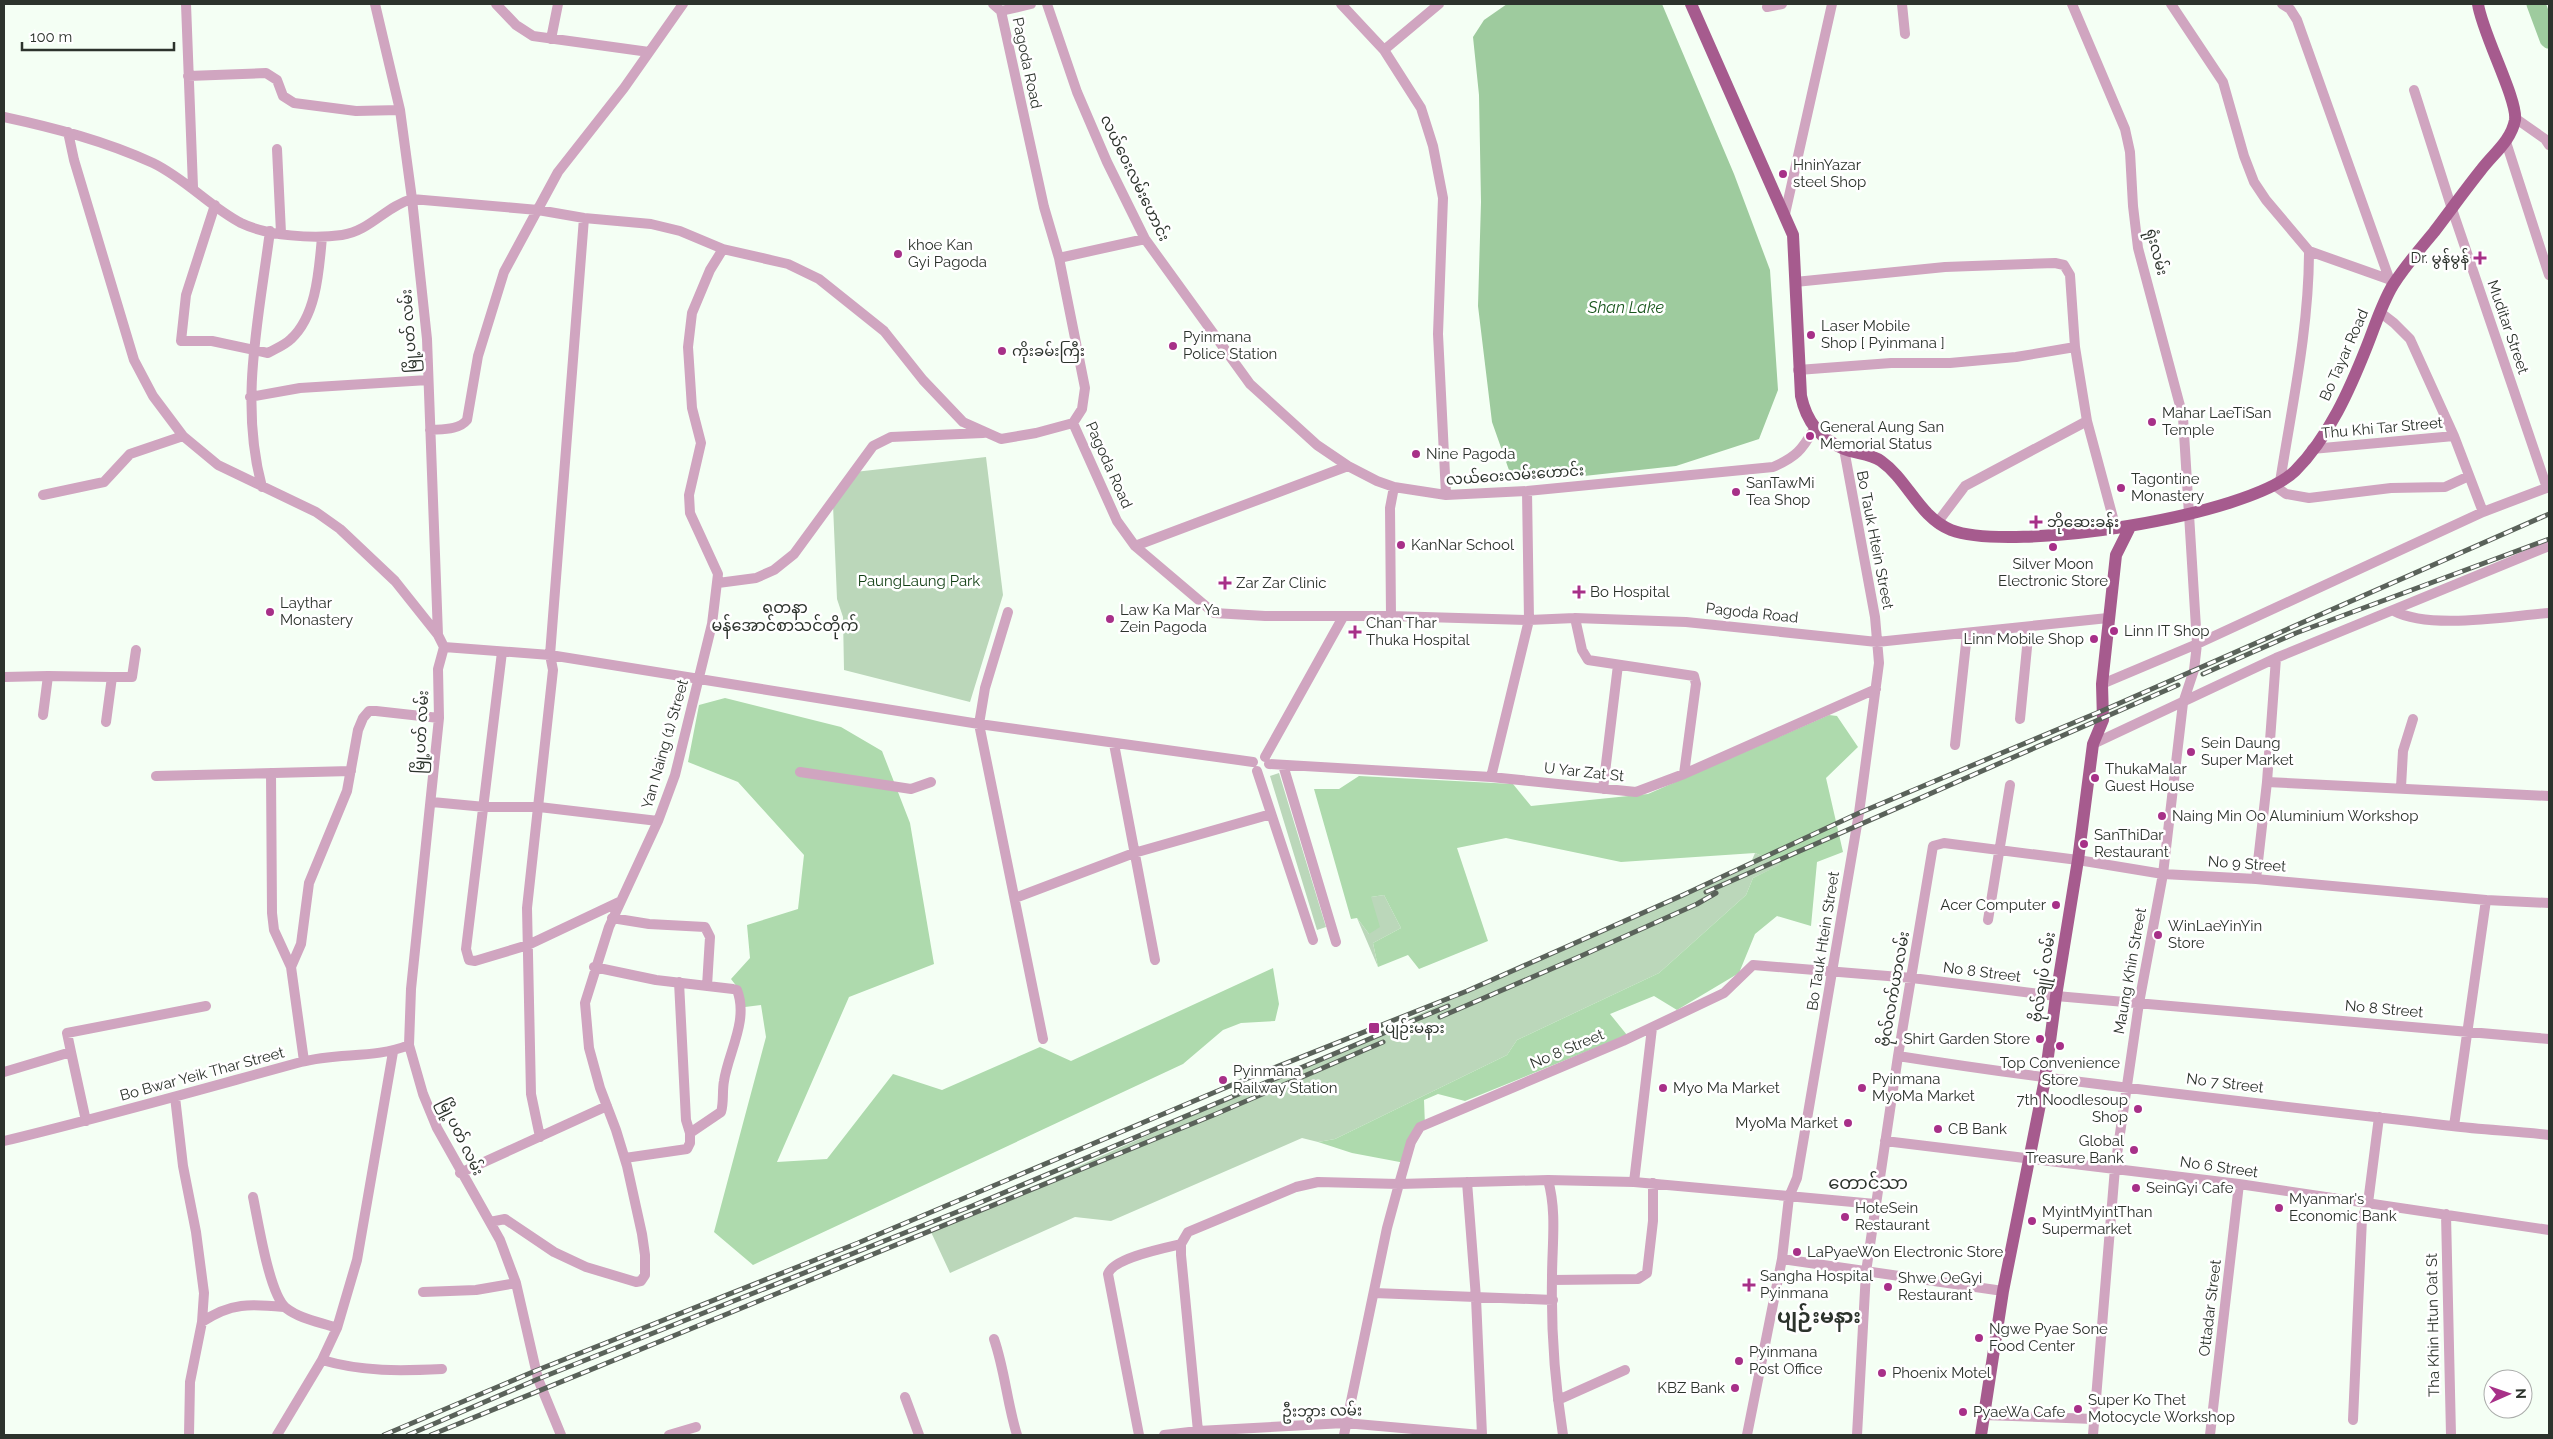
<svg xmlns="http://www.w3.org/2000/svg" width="2553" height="1439" font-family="Raleway,'Noto Sans Myanmar',sans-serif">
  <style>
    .green { fill: #bbd7ba }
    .forest { fill: #aedaad }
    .water { fill: #9ecb9e }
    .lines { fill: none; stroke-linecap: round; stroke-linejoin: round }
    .river { stroke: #9ecb9e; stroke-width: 19 }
    .minor { stroke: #d0a5c0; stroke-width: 10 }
    .major { stroke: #a65b8e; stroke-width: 12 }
    .rail-casing { stroke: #5a625a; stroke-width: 5 }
    .rail { stroke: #fff; stroke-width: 3; stroke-dasharray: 9; stroke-linecap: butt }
    .poi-dot { fill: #a73088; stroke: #fff; stroke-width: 2 }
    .labels { text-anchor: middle; stroke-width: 5; stroke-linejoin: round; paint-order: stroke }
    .street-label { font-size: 15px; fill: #2c332c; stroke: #fff }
    .poi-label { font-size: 15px; fill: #2c332c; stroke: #fff; text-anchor: start }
    .park-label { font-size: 15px; fill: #103e13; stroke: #fff }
    .water-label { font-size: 16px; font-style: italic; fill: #1a571e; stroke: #fff }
    .neighbourhood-label { font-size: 16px; fill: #2c332c; stroke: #fff }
    .quarter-label { font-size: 18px; fill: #2c332c; stroke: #fff }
    .district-label { font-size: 20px; font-weight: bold; fill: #2c332c; stroke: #fff }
  </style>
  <rect width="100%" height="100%" fill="#f4fff4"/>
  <path class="green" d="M986,457L1003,595L970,702L844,670L843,617L837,599L833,505L855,472Z
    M1279,773L1326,927L1317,930L1270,776Z
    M1755,853L1782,864L1753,878L1746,895L1659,973L1517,1040L1507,1055L1335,1139L1318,1142L1302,1138L1111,1221L1075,1217L950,1273L931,1232L1749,867Z
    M1384,895L1401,928L1373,943L1378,967L1357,918L1369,934L1371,897Z"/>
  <path class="forest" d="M725,698L841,727L882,751L910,823L934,964L849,997L777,1162L827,1159L893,1074L942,1090L1040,1047L1071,1061L1273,968L1279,1004L1275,1021L1241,1023L1223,1030L1183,1064L753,1265L714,1232L766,1037L761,1005L745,1007L741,992L731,979L750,958L747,925L798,909L804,855L738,782L688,762L699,705Z
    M1829,715L1837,716L1858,747L1826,778L1843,852L1817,862L1811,926L1777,916L1755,934L1739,973L1677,1010L1654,996L1610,1014L1627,1035L1465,1101L1438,1094L1424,1100L1425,1126L1405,1163L1352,1153L1318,1142L1335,1139L1507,1055L1517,1040L1659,973L1746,895L1753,878L1781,864L1755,853L1621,862L1506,838L1457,848L1488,941L1419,969L1408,955L1378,967L1373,943L1401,928L1384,895L1371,897L1380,927L1369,934L1357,918L1351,919L1314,789H1339L1359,776L1513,784L1531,806L1648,794Z"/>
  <path class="water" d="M1507,4H1662L1734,174L1770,270L1778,390L1759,439L1676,466L1584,476L1510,473L1492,422L1478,306L1481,202L1479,95L1473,37L1484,20Z"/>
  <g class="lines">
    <path class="river" d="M2536,4L2549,39"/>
    <path class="minor" d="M186,4L193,187
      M375,4L400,110L412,199L427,339L438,635L444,647L438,669L439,718L411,989L409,1045L423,1094L437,1128L500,1240L516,1283L538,1379L561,1435
      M496,4L516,25L533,36L649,52
      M993,4L1001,11L1044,207L1059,258L1085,388L1082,409L1073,423L1117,521L1135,546L1214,613L1265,616H1391L1529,620L1575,618L1686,622L1877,642L2108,618
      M1047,4L1077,92L1107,162L1145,239L1250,384L1317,445L1348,466L1377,481L1394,487L1446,495L1527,491L1773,467C1796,457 1802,450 1814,429
      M1341,4L1384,50L1421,108L1433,146L1443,198L1438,334L1446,495
      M1902,4L1905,34
      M2072,4L2125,129L2130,152L2133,206L2138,248L2183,417L2197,644L2194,670L2183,703L2163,874L2139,1003L2115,1168L2093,1435
      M2171,4L2223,82L2244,156L2254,182L2266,200L2309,251L2388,279
      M2282,4L2290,9L2297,20L2390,281
      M1767,7L1782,4
      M1001,11L1031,4
      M551,39L558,4
      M1384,50L1439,4
      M188,76L266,73L277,80L283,96L294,103L356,111L400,110
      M2414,90L2452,209L2547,488
      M4,117C55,128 105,141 153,163C186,179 210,207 241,223C268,236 313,239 342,235C370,231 386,206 412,199L538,210L584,218L651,224L680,231L723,249L788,264L819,279L884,331L923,380L963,422L1001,439L1036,433L1073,423
      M2515,118L2545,139L2549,145
      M68,132L74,160L134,360L153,396L183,436L218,465L316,512L340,529L395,581L438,635
      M2506,142L2549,275
      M277,149L281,233
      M215,205L186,295L181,341H212L268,353C275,349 285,345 291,339C317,315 319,269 322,237
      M1785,214L1832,4
      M1059,258L1145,239
      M1795,282L1945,267L2055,263L2064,265L2070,275L2075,347L2087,421L2116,529
      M2381,313L2394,323L2410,339L2454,436L2483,512
      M1798,370L1891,363H1950L2016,357L2075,347
      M250,397L300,388L428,380
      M430,430C443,429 459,430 467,420L478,356L504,272L558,172L624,88L683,4
      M2312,449L2454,436
      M2280,482C2292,405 2309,329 2309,251
      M2275,486L2286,494L2309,498L2391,488L2445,487L2469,476
      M262,487C239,402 259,317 270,231
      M43,495L104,482L130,454L183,436
      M1937,523L1965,486L2087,421
      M1135,546L1348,466
      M718,583L756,578L774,570L794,554L873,446L891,437L983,433
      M2394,611C2430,630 2508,616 2549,613
      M1008,612L985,688L979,724L1043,1039
      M1391,616L1390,508L1394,487
      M1575,618L1582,650L1588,660L1694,676L1696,684L1684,774
      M444,647L550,655L979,724L1253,762
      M502,652L466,949L469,960L475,961L528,945L619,902
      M4,677L48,676
      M2102,684L2197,644L2483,512L2549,487
      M43,715L48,676L112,677
      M2020,719L2029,627
      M106,722L112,677H132L136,650
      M1114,744L1155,960
      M2093,744L2276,658L2549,546
      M1955,745L1967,634
      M1265,757L1343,617
      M1269,764L1491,777L1636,792L1684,774L1876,689
      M1283,765L1336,942
      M1257,771L1313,940
      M800,772L911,789L931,782
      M271,773L272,913L274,930L291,967
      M156,776L351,771
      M1491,777L1529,620L1527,491
      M2267,782L2549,796
      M2401,787L2403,751L2413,719
      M1603,789L1618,665
      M432,802L485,807H539L658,821
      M2256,879L2267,782L2276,658
      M1015,898L1134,853L1271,814
      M612,918L649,924L705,927L710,937L707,986
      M1988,920L2010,785
      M594,967L656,980L733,989L737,990C749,1020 728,1053 724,1081C722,1091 724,1103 721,1112L690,1133V1143L687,1149L625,1158
      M679,982L686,1120L690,1133
      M71,1052L86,1121
      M1898,1056C2082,1085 2267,1104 2452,1126C2484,1130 2517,1131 2549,1135
      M304,1061L291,967L301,944L309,883L347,791L358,730L363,718L369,711H376L439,718
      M4,1072L71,1052L67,1033L206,1006
      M175,1097L183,1166L196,1232L204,1293L202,1322L190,1382L189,1435
      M2454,1126L2486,900
      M540,1137L531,1094L527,908L553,670L550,655L584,218
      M4,1141C104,1117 202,1089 301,1062C337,1052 375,1059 409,1045
      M1885,1141L2239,1184L2549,1230
      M460,1173L607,1106
      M1548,1180C1557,1212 1552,1245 1552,1278C1551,1330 1555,1384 1563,1435
      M1467,1182L1476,1298L1482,1435
      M1634,1182L1652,1028
      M253,1197C258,1220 269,1294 286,1308C300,1319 320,1322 337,1328
      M2446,1214L2451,1435
      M490,1222L505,1219L554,1252L586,1267L636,1282L641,1281L645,1275V1255L642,1234L627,1166L616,1130L600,1088L589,1048L585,1003L609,927L658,821L675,775L712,624L718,574L690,513L689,495L701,443L692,408L688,347L692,313L710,270L723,249
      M1782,1259L2003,1291
      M1552,1280L1638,1279L1647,1273L1653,1221V1183
      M423,1292L476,1290L516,1283
      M1374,1293L1553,1300
      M202,1322C231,1302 251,1304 285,1307
      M994,1339C1005,1371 1007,1403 1017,1435
      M322,1360C363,1372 401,1371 442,1369
      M905,1397L919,1435
      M1558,1400L1625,1370
      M1983,1415L2094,1419
      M2353,1420L2362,1218L2368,1203L2379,1117
      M1198,1431L1181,1255V1244L1188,1232L1296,1187L1318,1182L1399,1184L1411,1142L1420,1127L1623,1041L1724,993L1753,965L1912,978L2056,996L2549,1039
      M277,1435L322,1360L337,1328L357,1260L393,1052
      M669,1435L696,1427
      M1139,1435L1108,1274C1113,1258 1164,1248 1181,1244
      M1164,1435L1198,1431L1345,1423L1481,1435
      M1344,1435L1387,1228L1399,1184L1548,1180L1634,1182L1875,1204
      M1747,1435L1782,1259L1789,1197L1797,1178L1859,813L1879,663L1875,617L1844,449
      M1857,1435L1866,1272L1898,1056L1933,846L1944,843L2078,860L2163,874L2256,879L2486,900L2549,903
      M2210,1435L2239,1184"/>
    <path class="major" d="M1691,4L1793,235L1801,396C1806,420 1820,439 1844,449C1856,454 1870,453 1881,461C1908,480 1919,517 1951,530C2011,553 2249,516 2295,471C2329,437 2350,389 2367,346C2375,326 2382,303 2393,285C2405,266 2420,249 2434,232C2450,211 2465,190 2481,170C2493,154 2511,141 2515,120C2518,100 2482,33 2478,4
      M1981,1435L2003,1291L2045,1079L2056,996L2078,860L2093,744L2103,720L2102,684L2116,555L2130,527"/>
    <g class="rail-casing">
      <path id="rail" d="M2203,674L2296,633L2549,539
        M1706,892L2178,685
        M1440,1017L1581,956L1697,904L1716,893
        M384,1435L535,1371L858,1243L1246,1079L1467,991L1683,895L1859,813L2104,710L2549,514
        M408,1435L538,1379L972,1206L1448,1006
        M431,1435L1216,1114L1383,1042"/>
    </g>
    <use href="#rail" class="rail"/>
  </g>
  <g class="poi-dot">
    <circle cx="1783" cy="174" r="5"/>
    <circle cx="898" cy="254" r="5"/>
    <path d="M2477.5 250.5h5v5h5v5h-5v5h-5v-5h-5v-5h5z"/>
    <circle cx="1811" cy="335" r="5"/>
    <circle cx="1173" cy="346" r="5"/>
    <circle cx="1002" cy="351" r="5"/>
    <circle cx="2152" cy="422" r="5"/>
    <circle cx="1810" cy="436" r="5"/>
    <circle cx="1416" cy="454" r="5"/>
    <circle cx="2121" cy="488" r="5"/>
    <circle cx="1736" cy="492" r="5"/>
    <path d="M2033.5 514.5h5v5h5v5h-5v5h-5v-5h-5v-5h5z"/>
    <circle cx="1401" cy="545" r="5"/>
    <circle cx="2053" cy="547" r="5"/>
    <path d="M1222.5 575.5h5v5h5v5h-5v5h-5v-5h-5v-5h5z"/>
    <path d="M1576.5 584.5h5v5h5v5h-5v5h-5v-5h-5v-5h5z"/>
    <circle cx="270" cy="612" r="5"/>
    <circle cx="1110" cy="619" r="5"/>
    <circle cx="2114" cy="631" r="5"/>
    <path d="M1352.5 624.5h5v5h5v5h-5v5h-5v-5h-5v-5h5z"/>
    <circle cx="2094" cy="639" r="5"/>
    <circle cx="2191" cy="752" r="5"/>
    <circle cx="2095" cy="778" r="5"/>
    <circle cx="2162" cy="816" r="5"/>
    <circle cx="2084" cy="844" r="5"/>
    <circle cx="2056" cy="905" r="5"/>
    <circle cx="2158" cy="935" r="5"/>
    <rect x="1368" y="1022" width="12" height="12" rx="2.5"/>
    <circle cx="2040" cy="1039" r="5"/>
    <circle cx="2060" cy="1046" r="5"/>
    <circle cx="1223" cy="1080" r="5"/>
    <circle cx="1663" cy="1088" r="5"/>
    <circle cx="1862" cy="1088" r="5"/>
    <circle cx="2138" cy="1109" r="5"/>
    <circle cx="1848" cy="1123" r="5"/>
    <circle cx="1938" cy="1129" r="5"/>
    <circle cx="2134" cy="1150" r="5"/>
    <circle cx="2136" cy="1188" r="5"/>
    <circle cx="2279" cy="1208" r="5"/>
    <circle cx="1845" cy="1217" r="5"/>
    <circle cx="2032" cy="1221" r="5"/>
    <circle cx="1797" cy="1252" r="5"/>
    <path d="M1746.5 1277.5h5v5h5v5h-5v5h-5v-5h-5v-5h5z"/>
    <circle cx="1888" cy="1287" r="5"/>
    <circle cx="1979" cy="1338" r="5"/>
    <circle cx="1739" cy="1361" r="5"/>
    <circle cx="1882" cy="1373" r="5"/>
    <circle cx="1735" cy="1388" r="5"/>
    <circle cx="2078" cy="1409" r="5"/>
    <circle cx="1963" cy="1412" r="5"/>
  </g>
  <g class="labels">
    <g class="street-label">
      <text transform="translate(1027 63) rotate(78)" y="5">Pagoda Road</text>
      <text transform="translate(1135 178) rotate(64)" y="5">လယ်ဝေးလမ်းဟောင်း</text>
      <text transform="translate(2157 252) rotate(76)" y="5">ရုံးလမ်း</text>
      <text transform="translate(2508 327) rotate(71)" y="5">Muditar Street</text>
      <text transform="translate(409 331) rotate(-94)" y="5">မြို့ပတ် လမ်း</text>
      <text transform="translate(2344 355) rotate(-66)" y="5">Bo Tayar Road</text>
      <text transform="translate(2382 428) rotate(-5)" y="5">Thu Khi Tar Street</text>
      <text transform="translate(1109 465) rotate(66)" y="5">Pagoda Road</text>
      <text transform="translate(1515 475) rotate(-4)" y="5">လယ်ဝေးလမ်းဟောင်း</text>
      <text transform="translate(1875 540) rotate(79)" y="5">Bo Tauk Htein Street</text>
      <text transform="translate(1752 613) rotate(6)" y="5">Pagoda Road</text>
      <text transform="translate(421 732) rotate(-87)" y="5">မြို့ပတ် လမ်း</text>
      <text transform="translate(665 744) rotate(-74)" y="5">Yan Naing (1) Street</text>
      <text transform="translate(1584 772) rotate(6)" y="5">U Yar Zat St</text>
      <text transform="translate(2247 864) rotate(4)" y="5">No 9 Street</text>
      <text transform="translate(1823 941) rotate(-81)" y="5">Bo Tauk Htein Street</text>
      <text transform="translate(2130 971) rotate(-80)" y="5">Maung Khin Street</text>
      <text transform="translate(1982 972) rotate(7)" y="5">No 8 Street</text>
      <text transform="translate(2043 977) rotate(-81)" y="5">ဗိုလ်ချုပ် လမ်း</text>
      <text transform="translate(1894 989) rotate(-80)" y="5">ဗိုလ်လက်ယာလမ်း</text>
      <text transform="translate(2384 1009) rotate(5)" y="5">No 8 Street</text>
      <text transform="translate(1567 1049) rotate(-23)" y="5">No 8 Street</text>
      <text transform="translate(202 1074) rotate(-15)" y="5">Bo Bwar Yeik Thar Street</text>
      <text transform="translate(2225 1083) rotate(7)" y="5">No 7 Street</text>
      <text transform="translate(461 1137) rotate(64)" y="5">မြို့ပတ် လမ်း</text>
      <text transform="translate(2219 1167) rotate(8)" y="5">No 6 Street</text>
      <text transform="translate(2210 1308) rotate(-83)" y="5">Ottadar Street</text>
      <text transform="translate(2433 1325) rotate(-91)" y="5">Tha Khin Htun Oat St</text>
      <text transform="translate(1322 1411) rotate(-1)" y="5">ဦးဘွား လမ်း</text>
    </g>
    <g class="poi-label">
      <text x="1793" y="170">HninYazar<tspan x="1793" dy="17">steel Shop</tspan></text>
      <text x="908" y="250">khoe Kan<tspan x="908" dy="17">Gyi Pagoda</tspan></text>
      <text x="2469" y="263" text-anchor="end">Dr. မွန်မွန်</text>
      <text x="1821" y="331">Laser Mobile<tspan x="1821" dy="17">Shop [ Pyinmana ]</tspan></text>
      <text x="1183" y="342">Pyinmana<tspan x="1183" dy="17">Police Station</tspan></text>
      <text x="1012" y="356">ကိုးခမ်းကြီး</text>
      <text x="2162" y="418">Mahar LaeTiSan<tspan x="2162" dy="17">Temple</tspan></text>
      <text x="1820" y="432">General Aung San<tspan x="1820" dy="17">Memorial Status</tspan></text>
      <text x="1426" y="459">Nine Pagoda</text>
      <text x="2131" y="484">Tagontine<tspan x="2131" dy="17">Monastery</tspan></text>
      <text x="1746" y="488">SanTawMi<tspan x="1746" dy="17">Tea Shop</tspan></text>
      <text x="2047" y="527">ဘိုဆေးခန်း</text>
      <text x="1411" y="550">KanNar School</text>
      <text x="2053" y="569" text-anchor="middle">Silver Moon<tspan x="2053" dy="17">Electronic Store</tspan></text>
      <text x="1236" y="588">Zar Zar Clinic</text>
      <text x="1590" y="597">Bo Hospital</text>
      <text x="280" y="608">Laythar<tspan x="280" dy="17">Monastery</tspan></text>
      <text x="1120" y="615">Law Ka Mar Ya<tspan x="1120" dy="17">Zein Pagoda</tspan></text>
      <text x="1366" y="628">Chan Thar<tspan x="1366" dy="17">Thuka Hospital</tspan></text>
      <text x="2124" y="636">Linn IT Shop</text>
      <text x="2084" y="644" text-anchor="end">Linn Mobile Shop</text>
      <text x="2201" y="748">Sein Daung<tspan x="2201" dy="17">Super Market</tspan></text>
      <text x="2105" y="774">ThukaMalar<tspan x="2105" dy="17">Guest House</tspan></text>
      <text x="2172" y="821">Naing Min Oo Aluminium Workshop</text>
      <text x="2094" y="840">SanThiDar<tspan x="2094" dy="17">Restaurant</tspan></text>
      <text x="2046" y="910" text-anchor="end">Acer Computer</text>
      <text x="2168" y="931">WinLaeYinYin<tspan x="2168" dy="17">Store</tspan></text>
      <text x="1385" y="1033">ပျဉ်းမနား</text>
      <text x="2030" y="1044" text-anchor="end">Shirt Garden Store</text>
      <text x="2060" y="1068" text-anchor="middle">Top Convenience<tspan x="2060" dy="17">Store</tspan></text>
      <text x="1233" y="1076">Pyinmana<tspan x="1233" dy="17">Railway Station</tspan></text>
      <text x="1872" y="1084">Pyinmana<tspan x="1872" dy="17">MyoMa Market</tspan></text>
      <text x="1673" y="1093">Myo Ma Market</text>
      <text x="2128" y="1105" text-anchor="end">7th Noodlesoup<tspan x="2128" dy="17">Shop</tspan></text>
      <text x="1838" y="1128" text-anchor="end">MyoMa Market</text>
      <text x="1948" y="1134">CB Bank</text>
      <text x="2124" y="1146" text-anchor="end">Global<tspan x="2124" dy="17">Treasure Bank</tspan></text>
      <text x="2146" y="1193">SeinGyi Cafe</text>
      <text x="2289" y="1204">Myanmar's<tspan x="2289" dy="17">Economic Bank</tspan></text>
      <text x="1855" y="1213">HoteSein<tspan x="1855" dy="17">Restaurant</tspan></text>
      <text x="2042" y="1217">MyintMyintThan<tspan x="2042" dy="17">Supermarket</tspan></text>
      <text x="1807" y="1257">LaPyaeWon Electronic Store</text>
      <text x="1760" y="1281">Sangha Hospital<tspan x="1760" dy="17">Pyinmana</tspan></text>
      <text x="1898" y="1283">Shwe OeGyi<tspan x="1898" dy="17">Restaurant</tspan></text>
      <text x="1989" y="1334">Ngwe Pyae Sone<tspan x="1989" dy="17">Food Center</tspan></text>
      <text x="1749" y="1357">Pyinmana<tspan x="1749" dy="17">Post Office</tspan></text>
      <text x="1892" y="1378">Phoenix Motel</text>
      <text x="1725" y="1393" text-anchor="end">KBZ Bank</text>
      <text x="2088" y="1405">Super Ko Thet<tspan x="2088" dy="17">Motocycle Workshop</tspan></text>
      <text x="1973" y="1417">PyaeWa Cafe</text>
    </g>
    <g class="park-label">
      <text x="919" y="586">PaungLaung Park</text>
    </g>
    <g class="water-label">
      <text x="1626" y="313">Shan Lake</text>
    </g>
    <g class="neighbourhood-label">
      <text x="785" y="613">ရတနာ<tspan x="785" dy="18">မန်အောင်စာသင်တိုက်</tspan></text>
    </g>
    <g class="quarter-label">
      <text x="1868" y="1189">တောင်သာ</text>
    </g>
    <g class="district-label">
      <text x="1819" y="1323">ပျဉ်းမနား</text>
    </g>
  </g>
  <rect width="2553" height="1439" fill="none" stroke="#2c332c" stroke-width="10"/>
  <g transform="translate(2508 1394) rotate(88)"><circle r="24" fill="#ffffff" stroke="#abadab"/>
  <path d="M0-4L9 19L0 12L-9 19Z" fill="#a73088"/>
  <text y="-8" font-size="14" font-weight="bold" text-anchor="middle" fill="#2c332c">N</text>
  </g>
  <path d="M22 42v8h152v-8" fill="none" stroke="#2c332c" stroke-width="2.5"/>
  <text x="30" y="42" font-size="15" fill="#2c332c" stroke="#ffffff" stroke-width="4" paint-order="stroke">100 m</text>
</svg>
